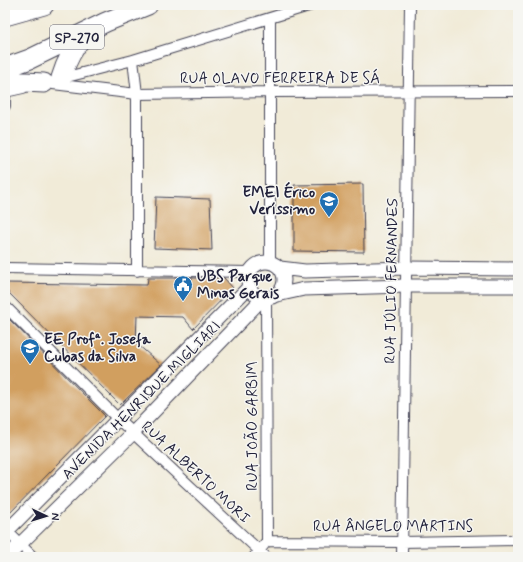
<svg xmlns="http://www.w3.org/2000/svg" width="523" height="562" font-family="Mynerve,sans-serif">
  <style>
    .building { fill: #d19f5f }
    .lines { fill: none; stroke-linecap: round; stroke-linejoin: round }
    .minor-casing { stroke: #414053; stroke-width: 12 }
    .tertiary-casing { stroke: #414053; stroke-width: 15 }
    .motorway-casing { stroke: #414053; stroke-width: 21 }
    .minor { stroke: #fff; stroke-width: 10 }
    .tertiary { stroke: #fff; stroke-width: 13 }
    .motorway { stroke: #fff; stroke-width: 19 }
    .labels { text-anchor: middle; stroke-width: 3; stroke-linejoin: round; paint-order: stroke }
    .shield { fill: #f6f6f2; stroke: #626272; stroke-width: 1 }
    .shield-label { font-size: 14px; font-weight: bold; fill: #22223b }
    .street-label { font-size: 15px; fill: #22223b; stroke: #f6f6f2 }
    .poi-label { font-size: 15px; font-weight: bold; fill: #22223b; stroke: #f6f6f2; text-anchor: start }
  </style>
  <rect width="100%" height="100%" fill="#f6f6f2"/>
  <filter id="ink" filterUnits="userSpaceOnUse"><feTurbulence type="fractalNoise" baseFrequency=".025" numOctaves="2"/><feDisplacementMap in="SourceGraphic" scale="8" xChannelSelector="R" yChannelSelector="G"/><feConvolveMatrix kernelMatrix="1 2 1 2 8 2 1 2 1" color-interpolation-filters="sRGB"/></filter>
  <filter id="wash" filterUnits="userSpaceOnUse"><feTurbulence type="fractalNoise" baseFrequency=".012" numOctaves="4" result="noise"/><feDisplacementMap in="SourceGraphic" scale="16" xChannelSelector="R" yChannelSelector="G"/><feGaussianBlur stdDeviation="0.9" result="paint"/><feColorMatrix in="noise" values="0 0 0 0 0 0 0 0 0 0 0 0 0 0 0 0 0 1.4 0 .05"/><feComposite in="paint" operator="in"/></filter>
  <g filter="url(#wash)">
    <rect width="100%" height="100%" fill="#f1ebd8"/>
    <g id="blocks">
      <path class="building" d="M363,184L364,252L294,251V185Z
        M156,197L210,199L212,250L154,248Z
        M148,278H224L233,288L193,329L183,317L137,316L136,343L161,365L120,405L5,289V283L147,285Z
        M5,315L105,416L5,518Z"/>
    </g>
  </g>
  <g filter="url(#ink)">
    <use href="#blocks" fill-opacity="0" stroke="#414053" stroke-width="1"/>
    <g class="lines">
      <g class="minor-casing">
        <path id="minor" d="M270,18V262
          M133,60L137,94V271
          M59,79L133,60L312,5
          M53,84L137,94L270,92L518,91
          M5,92L23,88
          M5,106V92
          M5,268L249,272
          M5,306L118,419L266,557
          M5,529L33,557
          M267,541L402,542L518,540
          M254,557L267,541L266,298
          M402,557L410,5"/>
      </g>
      <g class="tertiary-casing">
        <path id="tertiary" d="M248 280a18 18 0 1 1 36 0a18 18 0 1 1-36 0Z
          M280,268L305,271L406,268L518,269
          M277,295L304,289L406,286H518
          M5,533L249,287
          M7,557L133,433L263,298"/>
      </g>
      <g class="motorway-casing">
        <path id="motorway" d="M5,16L44,5
          M5,68L30,59L106,22L148,5
          M61,78C66,61 73,48 85,34
          M5,81L44,83"/>
      </g>
      <use href="#minor" class="minor"/>
      <use href="#tertiary" class="tertiary"/>
      <use href="#motorway" class="motorway"/>
    </g>
  </g>
  <defs>
    <g id="school-pin" transform="scale(1)"><path d="M0 17L-7.5 6A9.5 9.5 0 1 1 7.5 6Z" fill="#1f6fb2" stroke="#f6f6f2"/><path d="M0-5L7-2L0 1L-7-2ZM-4 1L0 2.5L4 1V4Q0 6-4 4Z" fill="#fff"/></g>
    <g id="civic-pin" transform="scale(1)"><path d="M0 17L-7.5 6A9.5 9.5 0 1 1 7.5 6Z" fill="#1f6fb2" stroke="#f6f6f2"/><path d="M-.6-6.5H3V-4.5H.6V-3L4-1V1h2V6H-6V1h2V-1L-.6-3ZM-1.2 2.5V6h2.4V2.5Z" fill="#fff"/></g>
  </defs>
  <g fill-rule="evenodd">
    <use href="#school-pin" x="329" y="201"/>
    <use href="#civic-pin" x="183" y="285"/>
    <use href="#school-pin" x="30" y="348"/>
  </g>
  <g class="labels">
    <rect class="shield" x="50" y="25" width="54" height="24" rx="3"/>
    <g class="shield-label">
      <text x="77" y="42">SP-270</text>
    </g>
    <g class="street-label">
      <text x="280" y="83">RUA OLAVO FERREIRA DE SÁ</text>
      <text transform="translate(391 281) rotate(-89)" y="5">RUA JÚLIO FERNANDES</text>
      <text transform="translate(141 400) rotate(-45)" y="5">AVENIDA HENRIQUE MIGLIARI</text>
      <text transform="translate(252 426) rotate(-90)" y="5">RUA JOÃO GARBIM</text>
      <text transform="translate(196 472) rotate(43)" y="5">RUA ALBERTO MORI</text>
      <text x="393" y="531">RUA ÂNGELO MARTINS</text>
    </g>
    <g class="poi-label">
      <text x="315" y="197" text-anchor="end">EMEI Érico<tspan x="315" dy="17">Veríssimo</tspan></text>
      <text x="197" y="281">UBS Parque<tspan x="197" dy="17">Minas Gerais</tspan></text>
      <text x="44" y="344">EE Profª. Josefa<tspan x="44" dy="17">Cubas da Silva</tspan></text>
    </g>
  </g>
  <rect width="523" height="562" fill="none" stroke="#f6f6f2" stroke-width="20"/>
  <g transform="translate(46 516) rotate(94)" stroke="#f6f6f2" stroke-width="3" paint-order="stroke">
  <path d="M0-3L7 15L0 10L-7 15Z" fill="#22223b"/>
  <text y="-6" font-size="11" font-weight="bold" text-anchor="middle" fill="#22223b">N</text>
  </g>
</svg>
